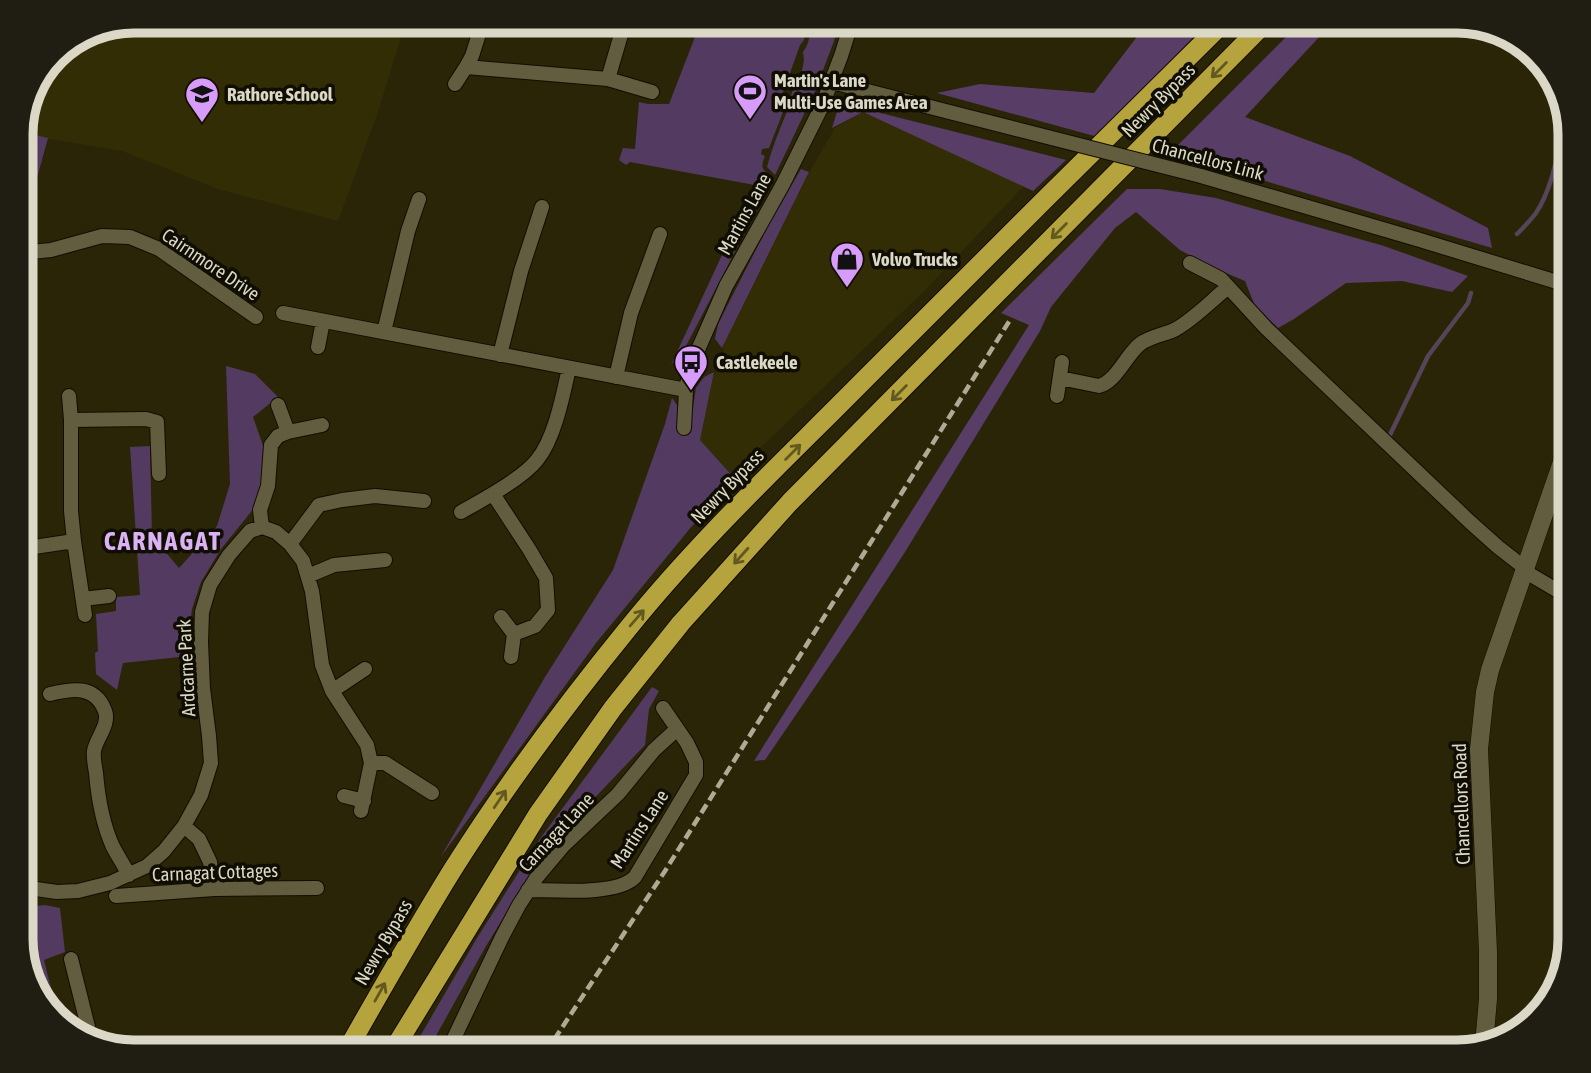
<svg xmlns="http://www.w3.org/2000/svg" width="1591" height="1073" font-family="'Asap Condensed',sans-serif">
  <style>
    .built { fill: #332d05 }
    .green { fill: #533a61 }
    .forest { fill: #583d67 }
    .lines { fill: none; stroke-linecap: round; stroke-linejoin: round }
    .stream { stroke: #564458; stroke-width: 4.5 }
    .minor-casing { stroke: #130d00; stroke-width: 16 }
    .tertiary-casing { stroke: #130d00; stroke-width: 19 }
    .trunk-casing { stroke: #130d00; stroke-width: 21 }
    .minor { stroke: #625d3e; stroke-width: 14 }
    .tertiary { stroke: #625d3e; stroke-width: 18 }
    .trunk { stroke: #b5a43d; stroke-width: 19 }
    .rail { stroke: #aeaa96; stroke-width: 4.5; stroke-dasharray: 10 5; stroke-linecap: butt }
    .minor-bridge-casing { stroke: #130d00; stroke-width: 16; stroke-linecap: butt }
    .minor-bridge { stroke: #625d3e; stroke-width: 14 }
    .oneway { stroke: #625920 }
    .labels { text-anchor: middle; stroke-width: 7; stroke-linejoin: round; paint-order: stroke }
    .poi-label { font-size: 19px; font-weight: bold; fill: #dbd8c7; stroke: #100e03; text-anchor: start }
    .street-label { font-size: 19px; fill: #dbd8c7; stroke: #100e03 }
    .district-label { font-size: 26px; font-weight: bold; letter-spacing: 2px; fill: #dbb2f4; stroke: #100e03 }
    .rim { fill: none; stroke: #dbd8c7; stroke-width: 9 }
  </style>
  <rect width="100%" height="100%" fill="#2a2507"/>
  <path class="built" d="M134,21H406L377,115L338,221L218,189L122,151L27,135L58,52Z
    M863,112L1024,186L924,291L732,475L700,440L713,377L724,363L723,347L809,173L835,128Z"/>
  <path class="green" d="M709,21H807L804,40L800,45L780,101L785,103L783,112L769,148L762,149L761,154L765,156C759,170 764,169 773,179L686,346L671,365L721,257L760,186L630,162L626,165L619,160L623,148L635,149L639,102L648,104H669L695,37Z
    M811,21H839L834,41L820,78L803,73L802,71L804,60L803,52C810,43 810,32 811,21Z
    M798,82L818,85L775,175L767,167C772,148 779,131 786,114C790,103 790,91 798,82Z
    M32,119L27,133L48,138L26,218L32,243L21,242V143L23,135Z
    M801,169L809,172L722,348L715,339L718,324L768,226Z
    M226,366L255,374L278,397L253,417L267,457L263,497L221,549L201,582L192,609L188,640L189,656L123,663L117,690L96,674L95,653L98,651L96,614L116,611V597L140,595L130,447L150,446L152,536L179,568L217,526L230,484Z
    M714,372L700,440L738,482L692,526L596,643L440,858L545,677L613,570L665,424L672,398L677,405L679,431L689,435L696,388L704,377Z
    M652,687L659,691L649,709L645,745L566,828L542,855L486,946L427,1052H411L477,938L539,840Z
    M45,905L60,908L65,952L44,960L55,1004L46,1007L36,995L25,958L36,906Z"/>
  <path class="forest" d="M1149,21H1209L1098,137L937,93L980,84L1094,93Z
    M1302,21H1334L1245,117L1350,156L1488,228L1492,248L1170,153Z
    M849,105L1066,160L1033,191L863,112L832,128L837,112Z
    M1127,189H1160L1216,198L1384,246L1468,276L1452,292L1402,281L1346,283L1294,319L1278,328L1255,306L1245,281L1214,268L1180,250L1136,212L1115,228L1051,307L1040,331L905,552L858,624L765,760L754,761L1029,325L1001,313Z"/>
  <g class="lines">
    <path class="stream" d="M1517,234C1523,228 1530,221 1536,213C1550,192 1556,163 1561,138
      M1388,439L1428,356L1468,303L1471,293"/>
    <g class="minor-casing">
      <path id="minor" d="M483,21L472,56L466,67L608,79L625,21
        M608,79L652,92
        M832,82L1024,131
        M455,84L466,67
        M1201,176L1420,240L1570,286
        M21,253L51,250L102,236L130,237L159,249L256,317
        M1190,263L1221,279L1266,328L1470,522L1498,547L1525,568L1531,575L1570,598
        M283,313L686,390
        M384,332L408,231L419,199
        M318,347L323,321
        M500,355L521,271L542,207
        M616,377L631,313L660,234
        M1060,378L1099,386C1116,382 1126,355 1140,344C1151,336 1164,335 1176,329C1195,318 1211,301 1228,287
        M69,396L71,420
        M1057,396L1062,362
        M278,405L288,432
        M684,428L686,390L689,374L697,352L726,286L783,184L822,106L841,56L852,21
        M493,494L529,549L546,578L548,610L535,626L514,634
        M461,512C482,500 522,479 537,460C555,438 563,395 569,368
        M262,527L260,510L268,486L271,445L278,436L288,432L322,425
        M74,541L85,615
        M290,544L319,505L342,500L375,496L424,501
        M21,549L74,541L71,511V420L146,419L157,422L159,474
        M308,576L334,565L385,560
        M83,599L109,596
        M501,617L514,634L511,657
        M332,691L365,669
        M50,694C71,689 95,684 105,711C110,725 96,738 94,751C93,758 95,766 96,773C98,797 103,825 113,847C118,856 124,866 129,875
        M21,745L23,757L26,831L21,889
        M371,763H385L432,793
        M344,796L364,801
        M184,826L199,839L210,862L214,889
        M22,887L57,892L78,891L110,883L147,866L164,851L184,826L201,795L211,763L209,736L203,688L201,642L202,612L210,585L229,555L250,531L262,527L276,532L290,544L303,561L312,591L322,665L332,691L367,745L371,763L361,811
        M528,890C554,890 617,896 635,877L696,775V762L687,743L663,708
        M116,896L214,889L317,888
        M71,959L91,1039
        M449,1052L455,1036L502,937L519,905L537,877L563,846L618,794L654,750L677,729"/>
    </g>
    <g class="tertiary-casing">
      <path id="tertiary" d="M1484,1045L1488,999V952L1479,749L1485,692L1490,670L1570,439"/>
    </g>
    <g class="trunk-casing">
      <path id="trunk" d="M346,1052C381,990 416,929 453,869C506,785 568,702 630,626C702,537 786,459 866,378C985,259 1105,139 1225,21
        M392,1052L538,814L613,708L681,623L790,502L1267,21"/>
    </g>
    <use href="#minor" class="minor"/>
    <use href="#tertiary" class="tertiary"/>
    <use href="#trunk" class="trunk"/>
    <path class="rail" d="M546,1052L665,871L1010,320"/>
    <g class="minor-bridge-casing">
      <path id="minor-bridge" d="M1024,131L1201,176"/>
    </g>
    <use href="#minor-bridge" class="minor-bridge"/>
  </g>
  <defs><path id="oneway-shaft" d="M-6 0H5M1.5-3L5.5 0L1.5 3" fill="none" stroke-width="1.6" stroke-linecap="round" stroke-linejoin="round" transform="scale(1.75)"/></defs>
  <g class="oneway">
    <use href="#oneway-shaft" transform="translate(1219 70) rotate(135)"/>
    <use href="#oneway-shaft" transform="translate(1059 231) rotate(135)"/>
    <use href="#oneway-shaft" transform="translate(899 393) rotate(135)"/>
    <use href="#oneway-shaft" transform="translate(793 452) rotate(-45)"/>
    <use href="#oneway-shaft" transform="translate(741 556) rotate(132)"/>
    <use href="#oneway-shaft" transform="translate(637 618) rotate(-49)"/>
    <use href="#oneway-shaft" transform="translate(500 799) rotate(-56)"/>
    <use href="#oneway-shaft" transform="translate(380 992) rotate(-61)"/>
  </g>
  <defs>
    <g id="stadium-pin" transform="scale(1.75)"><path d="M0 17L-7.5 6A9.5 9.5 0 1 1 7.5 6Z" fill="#d79bf9" stroke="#100e03"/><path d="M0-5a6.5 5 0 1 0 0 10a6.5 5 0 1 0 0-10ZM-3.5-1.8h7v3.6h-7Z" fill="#111"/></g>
    <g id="school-pin" transform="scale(1.75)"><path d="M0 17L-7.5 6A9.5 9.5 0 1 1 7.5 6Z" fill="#d79bf9" stroke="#100e03"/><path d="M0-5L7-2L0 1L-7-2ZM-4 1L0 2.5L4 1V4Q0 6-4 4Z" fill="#111"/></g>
    <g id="shop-pin" transform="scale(1.75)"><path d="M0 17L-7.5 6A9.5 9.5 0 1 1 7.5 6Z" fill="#d79bf9" stroke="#100e03"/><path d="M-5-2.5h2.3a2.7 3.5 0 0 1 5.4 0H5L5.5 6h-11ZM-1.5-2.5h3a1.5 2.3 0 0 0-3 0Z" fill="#111"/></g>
    <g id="bus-pin" transform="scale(1.75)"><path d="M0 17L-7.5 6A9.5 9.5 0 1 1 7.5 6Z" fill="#d79bf9" stroke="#100e03"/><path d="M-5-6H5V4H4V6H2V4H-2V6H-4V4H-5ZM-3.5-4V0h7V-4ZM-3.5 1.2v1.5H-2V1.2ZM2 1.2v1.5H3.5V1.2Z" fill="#111"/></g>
  </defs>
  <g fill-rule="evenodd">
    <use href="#stadium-pin" x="750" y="91"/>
    <use href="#school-pin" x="202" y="94"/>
    <use href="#shop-pin" x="847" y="259"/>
    <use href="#bus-pin" x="691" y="362"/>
  </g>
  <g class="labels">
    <g class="poi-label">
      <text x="774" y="87">Martin's Lane<tspan x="774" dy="22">Multi-Use Games Area</tspan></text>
      <text x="227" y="101">Rathore School</text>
      <text x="872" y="266">Volvo Trucks</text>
      <text x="716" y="369">Castlekeele</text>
    </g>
    <g class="street-label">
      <text transform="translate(1158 100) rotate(-45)" y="7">Newry Bypass</text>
      <text transform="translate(1208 159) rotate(15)" y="7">Chancellors Link</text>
      <text transform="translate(744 214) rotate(-61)" y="7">Martins Lane</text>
      <text transform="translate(211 264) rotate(34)" y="7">Cairnmore Drive</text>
      <text transform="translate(727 486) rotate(-46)" y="7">Newry Bypass</text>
      <text transform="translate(186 668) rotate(-93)" y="7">Ardcarne Park</text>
      <text transform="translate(1461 804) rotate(-92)" y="7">Chancellors Road</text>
      <text transform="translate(639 829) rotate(-57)" y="7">Martins Lane</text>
      <text transform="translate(556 832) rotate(-47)" y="7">Carnagat Lane</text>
      <text transform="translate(215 872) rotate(-2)" y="7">Carnagat Cottages</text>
      <text transform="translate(383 942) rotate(-60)" y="7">Newry Bypass</text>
    </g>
    <g class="district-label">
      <text x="163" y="550">CARNAGAT</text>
    </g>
  </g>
  <path d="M0 0H1591V1073H0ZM134 33H1457A101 101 0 0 1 1558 134V939A101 101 0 0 1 1457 1040H134A101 101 0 0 1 33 939V134A101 101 0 0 1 134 33Z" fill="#201e13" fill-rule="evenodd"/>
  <path class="rim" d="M134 33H1457A101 101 0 0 1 1558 134V939A101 101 0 0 1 1457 1040H134A101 101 0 0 1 33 939V134A101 101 0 0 1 134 33Z"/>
</svg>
